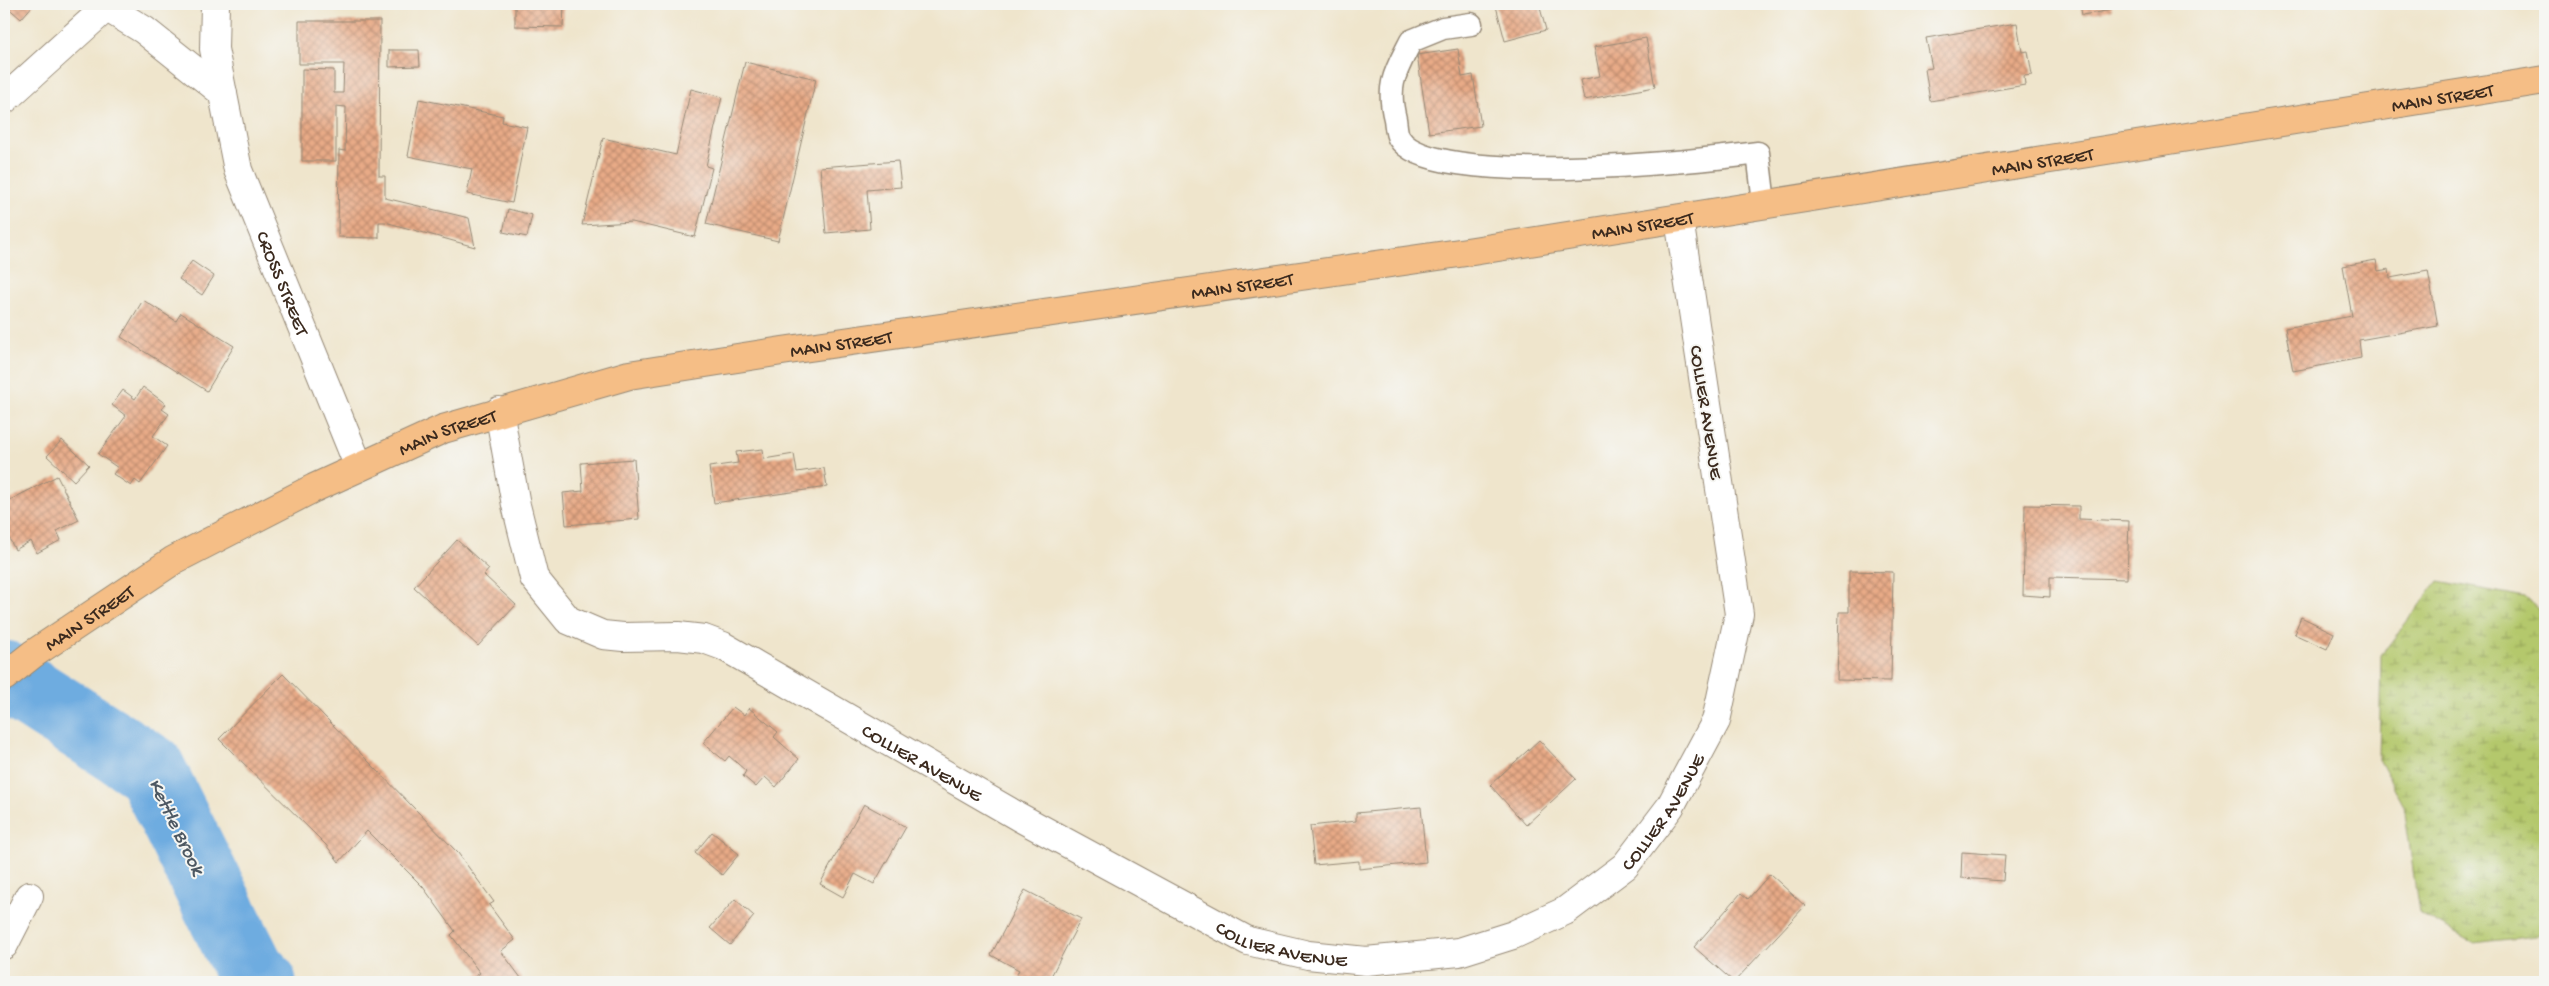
<svg xmlns="http://www.w3.org/2000/svg" width="2549" height="986" font-family="'Gochi Hand',sans-serif">
  <style>
    .wetland { fill: url(#wetland-marsh); stroke: #787945 }
    .lines { fill: none; stroke-linecap: round; stroke-linejoin: round }
    .river { stroke: #6eace0; stroke-width: 71 }
    .building { fill: url(#building-cross-hatch) }
    .service-casing { stroke: #958875; stroke-width: 25 }
    .minor-casing { stroke: #958875; stroke-width: 30 }
    .trunk-casing { stroke: #958875; stroke-width: 30 }
    .service { stroke: #fff; stroke-width: 22 }
    .minor { stroke: #fff; stroke-width: 28 }
    .trunk { stroke: #f5be86; stroke-width: 28 }
    .labels { text-anchor: middle; stroke-width: 4; stroke-linejoin: round; paint-order: stroke }
    .street-label { font-size: 19px; fill: #3b2a1e; stroke: #f6f6f2 }
    .water-label { font-size: 20px; font-style: italic; fill: #4d5862; stroke: #f6f6f2 }
  </style>
  <defs>
    <pattern id="wetland-marsh" width="20" height="14" patternUnits="userSpaceOnUse" patternTransform="scale(1.25)"><rect width="20" height="14" fill="#b4c86c"/><path d="M1 5h8M5 5V1M11 12h8M15 12V8" fill="none" stroke="#94a358"/></pattern>
    <pattern id="building-cross-hatch" width="8" height="8" patternUnits="userSpaceOnUse" patternTransform="scale(1.25)"><rect width="8" height="8" fill="#e8aa87"/><path d="M0 0l8 8M0 8l8-8" fill="none" stroke="#bd8b6e"/></pattern>
  </defs>
  <rect width="100%" height="100%" fill="#f6f6f2"/>
  <filter id="ink" filterUnits="userSpaceOnUse"><feTurbulence type="fractalNoise" baseFrequency=".02" numOctaves="2"/><feDisplacementMap in="SourceGraphic" scale="10" xChannelSelector="R" yChannelSelector="G"/><feConvolveMatrix kernelMatrix="1 2 1 2 8 2 1 2 1" color-interpolation-filters="sRGB"/></filter>
  <filter id="wash" filterUnits="userSpaceOnUse"><feTurbulence type="fractalNoise" baseFrequency=".0096" numOctaves="4" result="noise"/><feDisplacementMap in="SourceGraphic" scale="20" xChannelSelector="R" yChannelSelector="G"/><feGaussianBlur stdDeviation="1.12" result="paint"/><feColorMatrix in="noise" values="0 0 0 0 0 0 0 0 0 0 0 0 0 0 0 0 0 1.4 0 .05"/><feComposite in="paint" operator="in"/></filter>
  <g filter="url(#wash)">
    <rect width="100%" height="100%" fill="#efe5cc"/>
    <path class="wetland" d="M2438,581L2525,597L2545,616V930L2536,936L2473,943L2419,913L2404,806L2379,759L2381,655Z"/>
    <g class="lines">
      <path class="river" d="M4,676L150,769L250,970L261,982"/>
    </g>
    <g id="blocks">
      <path class="building" d="M4,4H34L21,19Z
        M515,4H564L563,27L515,26Z
        M1504,4H1539L1546,30L1505,41L1496,6Z
        M2080,4H2111L2112,10L2082,15Z
        M2167,4H2189V5L2168,8Z
        M2200,4H2222V5L2200,8Z
        M299,21H380L379,176H385V198L469,218L475,247L385,222H379V238L338,237L339,150L345,151L346,107L336,106V161H302V69L334,70V93H343L344,64H299Z
        M2017,23L2022,52L2028,51L2032,75L2024,76L2025,85L1930,101L1925,69L1932,68L1926,38Z
        M1646,38L1655,87L1584,100L1580,80L1600,76L1594,47Z
        M1458,49L1462,77L1473,75L1481,126L1429,133L1417,55Z
        M389,50H419L420,66L389,67Z
        M745,62L816,79L778,241L706,224Z
        M691,89L722,97L706,166L712,168L695,237L632,222L582,225L603,138L676,155Z
        M419,99L503,116L502,122L527,127L512,203L467,194L472,169L408,156Z
        M898,161L901,187L867,190L870,229L826,233L820,167Z
        M508,209L532,215L527,237L503,232Z
        M2376,260L2378,271L2389,269L2390,278L2428,271L2438,326L2359,340L2361,358L2293,371L2285,328L2352,316L2343,266Z
        M192,261L214,276L202,295L179,279Z
        M143,300L176,321L181,313L234,346L207,391L121,337Z
        M143,387L166,404L162,409L169,414L153,436L167,446L140,484L135,480L131,486L113,474L118,468L98,454L126,416L112,405L123,390L135,399Z
        M62,440L89,465L74,481L47,456Z
        M763,449L764,459L794,454L797,472L824,468L827,487L714,503L709,467L738,463L736,452Z
        M634,459L639,519L566,525L563,493L583,491L581,463Z
        M57,476L79,520L57,531L61,540L37,553L31,541L15,550L9,538L4,541V503Z
        M2025,505L2079,506V519L2129,521L2127,579L2050,577V597L2023,595Z
        M457,540L489,569L484,575L516,605L478,646L414,587Z
        M1849,571L1893,572L1891,681L1837,680L1839,612H1849Z
        M2301,617L2334,633L2327,649L2294,634Z
        M283,674L458,853L494,902L489,905L515,940L501,951L524,982H467L480,973L451,935L455,931L423,887L367,831L339,862L326,845L219,739Z
        M733,707L744,715L749,708L778,732L774,737L799,759L776,787L765,777L756,787L743,776L746,771L729,756L725,761L703,743Z
        M1539,740L1576,779L1526,825L1490,785Z
        M864,804L906,827L874,884L855,874L843,897L820,884Z
        M1421,807L1426,862L1359,869V861L1314,865L1310,826L1356,821V813Z
        M712,832L739,854L722,875L695,853Z
        M1962,852L2005,855L2003,881L1961,878Z
        M1770,874L1805,906L1734,982L1694,947L1741,893L1748,899Z
        M1025,890L1081,919L1048,982H1029L1016,976L1019,970L991,955Z
        M735,899L754,916L730,945L710,928Z"/>
    </g>
  </g>
  <g filter="url(#ink)">
    <use href="#blocks" fill-opacity="0" stroke="#958875" stroke-width="1"/>
    <g class="lines">
      <g class="service-casing">
        <path id="service" d="M1471,24L1443,28L1411,41C1396,71 1386,84 1395,119C1396,125 1396,133 1399,138C1430,190 1699,161 1758,153L1764,203"/>
      </g>
      <g class="minor-casing">
        <g id="minor">
          <path id="s1" d="M215,4L214,49L238,170L359,467"/>
          <path d="M106,7L144,30L223,93"/>
          <path d="M4,100L110,4"/>
          <path id="s2" d="M499,411L516,505L534,578L568,620L603,635L623,637L678,636L704,639L723,646L1019,817L1248,941L1308,955L1366,961L1459,952L1513,935L1565,911L1625,866L1670,807L1716,721L1739,614L1679,219"/>
          <path d="M4,945L29,896"/>
        </g>
      </g>
      <g class="trunk-casing">
        <g id="trunk">
          <path id="s3" d="M4,677L33,654L174,560L314,488L443,429L629,375L782,351L1473,251L2545,80"/>
        </g>
      </g>
      <use href="#service" class="service"/>
      <use href="#minor" class="minor"/>
      <use href="#trunk" class="trunk"/>
    </g>
  </g>
  <g class="labels">
    <g class="street-label">
      <text dy="7" stroke="none"><textPath href="#s3" startOffset="2534">MAIN STREET</textPath></text>
      <text dy="7" stroke="none"><textPath href="#s3" startOffset="2129">MAIN STREET</textPath></text>
      <text dy="7" stroke="none"><textPath href="#s3" startOffset="1724">MAIN STREET</textPath></text>
      <text dy="7" stroke="none"><textPath href="#s1" startOffset="290">CROSS STREET</textPath></text>
      <text dy="7" stroke="none"><textPath href="#s3" startOffset="1319">MAIN STREET</textPath></text>
      <text dy="7" stroke="none"><textPath href="#s3" startOffset="914">MAIN STREET</textPath></text>
      <text transform="translate(1708 412) rotate(81)" y="7">COLLIER AVENUE</text>
      <text dy="7" stroke="none"><textPath href="#s3" startOffset="509">MAIN STREET</textPath></text>
      <text dy="7" stroke="none"><textPath href="#s3" startOffset="104">MAIN STREET</textPath></text>
      <text dy="7" stroke="none"><textPath href="#s2" startOffset="615">COLLIER AVENUE</textPath></text>
      <text dy="7" stroke="none"><textPath href="#s2" startOffset="1455">COLLIER AVENUE</textPath></text>
      <text dy="7" stroke="none"><textPath href="#s2" startOffset="1020">COLLIER AVENUE</textPath></text>
    </g>
    <g class="water-label">
      <text transform="translate(178 826) rotate(64)" y="7">Kettle Brook</text>
    </g>
  </g>
  <rect width="2549" height="986" fill="none" stroke="#f6f6f2" stroke-width="20"/>
</svg>
